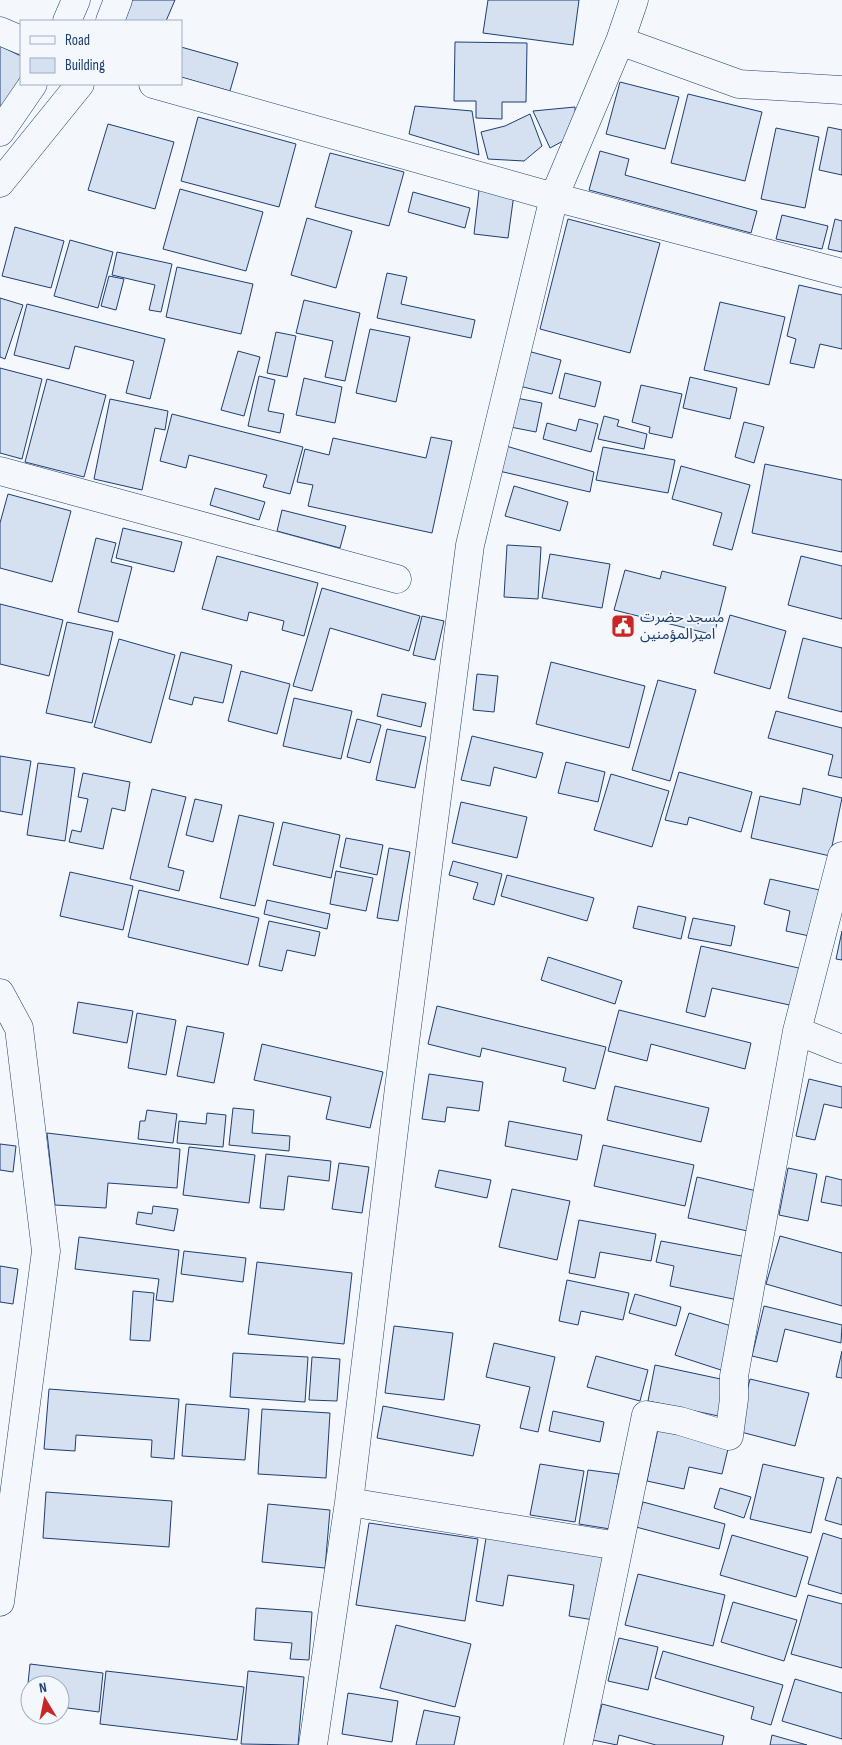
<svg xmlns="http://www.w3.org/2000/svg" width="842" height="1745" font-family="'Sofia Sans Condensed','Noto Sans Arabic',sans-serif">
  <style>
    .building { fill: #d5e0f0; stroke: #1d3f73 }
    .lines { fill: none; stroke-linecap: round; stroke-linejoin: round }
    .minor-casing { stroke: #1d3f73; stroke-width: 29 }
    .minor { stroke: #f4f7fb; stroke-width: 28 }
    .labels { text-anchor: middle; stroke-width: 4; stroke-linejoin: round; paint-order: stroke }
    .poi-label { font-size: 15px; fill: #1d3f73; stroke: #f4f7fb; text-anchor: start }
  </style>
  <rect width="100%" height="100%" fill="#f4f7fb"/>
  <path class="building" d="M127,0H175L166,21H118Z
    M488,0H579L573,45L483,33Z
    M455,42L527,43L526,102H502V119L476,118V101H454Z
    M0,46L21,56V76L0,120Z
    M181,47L238,63L230,91L181,77Z
    M620,82L679,97L665,149L606,134Z
    M688,94L762,112L745,181L671,163Z
    M415,106L472,111L479,155L409,134Z
    M575,107L576,134L550,148L533,111Z
    M530,114L542,146L524,161L488,159L481,132L505,126Z
    M198,117L296,144L279,207L181,181Z
    M108,124L174,142L155,209L88,190Z
    M828,127L842,130V175L819,170Z
    M776,128L819,137L805,208L761,199Z
    M600,151L629,159L625,175L757,211L751,233L589,190Z
    M330,153L404,172L389,226L315,207Z
    M180,189L263,212L246,271L163,249Z
    M479,190L514,194L508,238L474,234Z
    M413,192L470,208L465,228L408,212Z
    M782,215L828,226L822,249L776,239Z
    M307,218L352,231L336,288L291,275Z
    M568,219L660,243L630,353L540,329Z
    M835,219L842,221V252L828,249Z
    M15,227L64,241L51,288L2,276Z
    M70,240L113,252L98,308L54,296Z
    M117,252L172,264L161,312L149,310L155,285L112,275Z
    M177,267L253,284L241,334L166,317Z
    M387,273L407,277L401,304L475,320L471,338L377,318Z
    M109,276L124,279L116,310L101,306Z
    M799,285L842,295V349L820,344L814,368L790,363L796,339L787,336Z
    M0,298L23,305L5,359L0,357Z
    M304,300L360,313L345,381L325,377L333,341L296,333Z
    M720,302L785,317L769,385L704,370Z
    M27,304L165,339L150,399L126,393L134,361L75,346L69,369L14,355Z
    M370,329L410,337L396,402L356,393Z
    M276,332L296,336L287,377L267,373Z
    M524,350L561,360L552,394L515,385Z
    M238,351L260,357L244,416L221,410Z
    M0,368L42,379L22,459L0,453Z
    M565,373L601,382L595,407L559,398Z
    M259,376L275,380L268,411L284,414L280,433L248,426Z
    M690,377L737,388L730,419L683,408Z
    M304,378L342,387L335,423L296,415Z
    M47,379L106,395L84,477L25,462Z
    M641,385L682,394L672,438L649,433L650,427L632,422Z
    M511,397L542,403L536,432L505,426Z
    M110,399L168,411L165,430L155,428L142,490L94,479Z
    M172,414L303,447L290,494L263,487L267,475L189,455L186,468L160,461Z
    M604,416L619,420L617,426L647,434L644,449L598,439Z
    M579,419L598,424L591,452L543,439L547,423L576,431Z
    M744,422L764,427L754,463L735,457Z
    M431,437L452,441L432,533L308,506L313,485L297,482L305,449L329,455L333,438L426,458Z
    M496,443L594,472L590,492L499,471Z
    M603,447L675,460L668,493L596,480Z
    M765,464L842,480V552L752,533Z
    M681,466L750,485L732,550L713,545L722,513L672,499Z
    M514,486L568,502L560,531L505,516Z
    M215,488L265,502L259,520L210,505Z
    M8,494L71,511L52,582L0,568V523Z
    M282,510L346,526L340,548L277,531Z
    M123,528L182,542L174,572L116,558Z
    M96,538L116,543L111,562L132,567L118,622L78,612Z
    M507,545L541,547L538,599L504,597Z
    M550,554L610,564L602,608L542,598Z
    M217,556L318,583L304,636L282,630L284,621L249,612L247,621L202,609Z
    M801,556L842,566V619L788,605Z
    M625,570L660,579L662,571L726,587L714,635L614,610Z
    M322,588L420,616L409,651L330,628L312,691L293,686Z
    M0,604L63,620L49,676L0,664Z
    M730,615L786,631L770,689L714,673Z
    M422,616L444,621L435,660L413,655Z
    M67,622L113,632L92,723L46,713Z
    M803,638L842,648V712L788,698Z
    M119,639L175,655L151,743L94,727Z
    M181,652L232,665L223,703L194,697L192,705L169,699Z
    M551,662L645,686L629,748L536,724Z
    M241,671L290,684L277,734L228,721Z
    M477,674L498,676L494,712L473,710Z
    M658,680L696,690L670,781L632,770Z
    M382,694L426,703L421,727L377,716Z
    M294,698L352,711L341,759L283,746Z
    M776,711L842,728V778L828,775L833,755L768,738Z
    M357,719L381,725L370,763L347,757Z
    M387,729L426,737L415,788L376,780Z
    M472,736L543,753L536,778L494,767L490,786L461,780Z
    M0,756L31,761L22,815L0,811Z
    M566,762L605,772L598,802L558,793Z
    M38,763L75,768L65,841L27,835Z
    M679,772L752,792L741,832L689,817L687,825L665,820Z
    M83,773L130,782L125,811L112,808L103,849L69,842L72,830L81,832L88,799L78,797Z
    M611,774L669,791L652,847L594,830Z
    M803,788L842,798L830,856L751,838L760,796L800,805Z
    M152,789L186,797L168,867L184,871L179,891L130,879Z
    M195,799L222,805L213,842L186,835Z
    M461,802L527,817L517,858L452,843Z
    M239,815L274,823L255,906L220,898Z
    M283,822L340,835L331,878L273,865Z
    M346,838L383,845L377,875L340,867Z
    M389,848L410,852L398,921L377,918Z
    M453,861L502,874L494,905L473,899L478,883L449,875Z
    M336,871L373,878L366,911L330,904Z
    M70,872L133,886L123,930L60,916Z
    M507,875L594,898L587,921L501,896Z
    M770,879L824,891L814,937L786,931L790,911L764,904Z
    M139,890L259,918L248,965L128,937Z
    M267,900L330,914L327,929L264,914Z
    M638,906L686,917L681,939L633,928Z
    M693,918L735,926L731,946L688,938Z
    M269,921L320,932L315,956L287,950L282,971L259,966Z
    M842,931V960L836,959Z
    M701,946L803,969L794,1006L712,988L705,1017L686,1012Z
    M548,957L622,981L615,1004L541,980Z
    M78,1002L133,1011L127,1043L73,1033Z
    M437,1006L606,1047L595,1089L563,1081L566,1068L482,1048L480,1057L428,1044Z
    M619,1010L751,1043L745,1069L651,1044L647,1061L608,1051Z
    M137,1013L176,1020L166,1075L128,1068Z
    M187,1026L224,1033L214,1083L177,1076Z
    M262,1044L383,1072L370,1128L326,1119L331,1097L254,1080Z
    M429,1074L483,1082L479,1111L447,1107L445,1122L422,1119Z
    M809,1079L842,1087V1108L824,1104L815,1140L796,1136Z
    M615,1086L709,1108L701,1142L607,1120Z
    M233,1108L254,1110L252,1133L290,1136L289,1151L229,1145Z
    M147,1110L177,1114L173,1143L138,1139L140,1121H145Z
    M207,1113L226,1115L223,1147L177,1143L179,1121L206,1124Z
    M509,1121L582,1135L577,1160L505,1146Z
    M47,1133L180,1149L177,1188L108,1183L106,1208L55,1205Z
    M0,1144L16,1146L13,1172L0,1170Z
    M603,1145L694,1165L685,1206L594,1186Z
    M189,1147L255,1155L249,1203L183,1195Z
    M266,1154L331,1161L329,1181L288,1176L284,1210L260,1208Z
    M339,1163L369,1167L362,1213L332,1209Z
    M788,1168L817,1174L808,1221L779,1215Z
    M439,1170L491,1180L487,1198L435,1187Z
    M826,1176L842,1180V1206L821,1202Z
    M697,1177L761,1192L752,1232L688,1218Z
    M512,1189L570,1201L557,1260L499,1247Z
    M153,1206L178,1209L174,1231L136,1224L138,1212L152,1214Z
    M579,1220L656,1234L651,1261L600,1252L595,1278L569,1273Z
    M780,1236L842,1253V1306L766,1284Z
    M79,1237L179,1250L173,1302L156,1300L159,1279L75,1269Z
    M661,1241L747,1257L738,1300L670,1286L674,1266L656,1262Z
    M184,1251L246,1258L243,1282L181,1274Z
    M257,1262L352,1273L344,1344L248,1334Z
    M0,1266L18,1269L13,1304L0,1302Z
    M567,1280L629,1293L623,1320L581,1311L578,1325L559,1321Z
    M133,1291L154,1293L150,1341L130,1340Z
    M635,1294L681,1307L676,1326L629,1313Z
    M764,1306L842,1325L841,1343L785,1329L777,1362L752,1356Z
    M689,1313L741,1329L727,1372L675,1355Z
    M394,1326L453,1333L444,1400L385,1393Z
    M494,1343L555,1357L538,1432L520,1428L530,1387L486,1377Z
    M842,1351V1378L836,1377Z
    M233,1353L308,1357L305,1402L230,1397Z
    M596,1356L648,1370L640,1401L587,1387Z
    M312,1357L340,1359L337,1401L309,1400Z
    M655,1365L730,1381L723,1417L648,1401Z
    M750,1379L809,1393L795,1446L737,1431Z
    M49,1389L179,1399L174,1459L151,1457L152,1440L76,1435L75,1451L44,1449Z
    M186,1404L249,1409L245,1460L182,1456Z
    M383,1406L480,1425L473,1456L377,1438Z
    M262,1409L330,1413L326,1478L258,1474Z
    M553,1411L604,1422L600,1442L549,1431Z
    M658,1429L729,1445L722,1474L689,1467L684,1489L647,1481Z
    M540,1464L584,1471L575,1522L530,1515Z
    M763,1464L824,1478L811,1533L750,1519Z
    M588,1470L619,1474L610,1529L579,1524Z
    M837,1477L842,1479V1525L825,1520Z
    M720,1488L751,1497L744,1518L714,1508Z
    M46,1492L172,1501L169,1547L43,1538Z
    M643,1502L725,1524L719,1549L636,1527Z
    M268,1504L330,1510L325,1568L262,1562Z
    M369,1523L478,1539L465,1621L356,1605Z
    M823,1533L842,1539V1594L808,1584Z
    M732,1535L808,1557L796,1597L720,1575Z
    M486,1538L604,1557L594,1620L569,1616L574,1585L508,1575L503,1606L476,1601Z
    M638,1574L725,1595L713,1646L625,1625Z
    M808,1595L842,1604V1668L791,1654Z
    M733,1602L797,1620L784,1661L721,1642Z
    M256,1608L312,1612L309,1660L290,1659L292,1643L254,1640Z
    M396,1625L471,1644L455,1707L380,1688Z
    M619,1638L658,1647L648,1690L608,1681Z
    M663,1651L783,1685L771,1725L751,1719L754,1707L655,1678Z
    M30,1664L103,1673L99,1712L60,1707V1685H30V1704L26,1703Z
    M106,1671L244,1687L237,1740L100,1724Z
    M248,1671L304,1677L298,1745L241,1744Z
    M795,1679L842,1693V1739L782,1721Z
    M348,1693L398,1701L392,1742L342,1734Z
    M602,1704L724,1736L722,1745H656L619,1735L617,1745L593,1740Z
    M424,1710L460,1717L454,1745H416Z
    M772,1735L807,1745H770Z"/>
  <g class="lines">
    <g class="minor-casing">
      <path id="minor" d="M67,21L76,0
        M110,21L118,0
        M0,31L21,40
        M620,41L739,84L842,90
        M153,84L554,197L842,273
        M0,132L33,84
        M0,183L80,84
        M0,471L397,579
        M0,993L19,1028L46,1251L0,1602
        M797,1031L842,1049
        M349,1502L618,1546
        M313,1745L349,1502L399,1088L470,545L554,197L620,41L634,0
        M578,1745L646,1415L680,1421L729,1436L734,1399V1376L797,1031L842,856"/>
    </g>
    <use href="#minor" class="minor"/>
  </g>
  <defs>
    <g id="civic-square" transform="scale(1.25)"><rect x="-9" y="-9" width="18" height="18" rx="4" fill="#c62828" stroke="#f4f7fb"/><path d="M-.6-6.5H3V-4.5H.6V-3L4-1V1h2V6H-6V1h2V-1L-.6-3ZM-1.2 2.5V6h2.4V2.5Z" fill="#fff"/></g>
  </defs>
  <g fill-rule="evenodd">
    <use href="#civic-square" x="623" y="626"/>
  </g>
  <g class="labels">
    <g class="poi-label">
      <text x="640" y="622">مسجد حضرت<tspan x="640" dy="17">امیرالمؤمنین</tspan></text>
    </g>
  </g>
  <rect x="20" y="20" width="162" height="65" fill="#f4f7fb" stroke="#9eadc5"/>
  <rect x="30" y="36" width="25" height="8" fill="#f4f7fb" stroke="#9eadc5"/>
  <text x="65" y="45" font-size="15" fill="#1d3f73">Road</text>
  <rect x="30" y="58" width="25" height="15" fill="#d5e0f0" stroke="#9eadc5"/>
  <text x="65" y="70" font-size="15" fill="#1d3f73">Building</text>
  <g transform="translate(45 1700) rotate(350)"><circle r="24" fill="#f4f7fb" stroke="#9eadc5"/>
  <path d="M0-4L9 19L0 12L-9 19Z" fill="#c62828"/>
  <text y="-8" font-size="14" font-weight="bold" text-anchor="middle" fill="#1d3f73">N</text>
  </g>
</svg>
